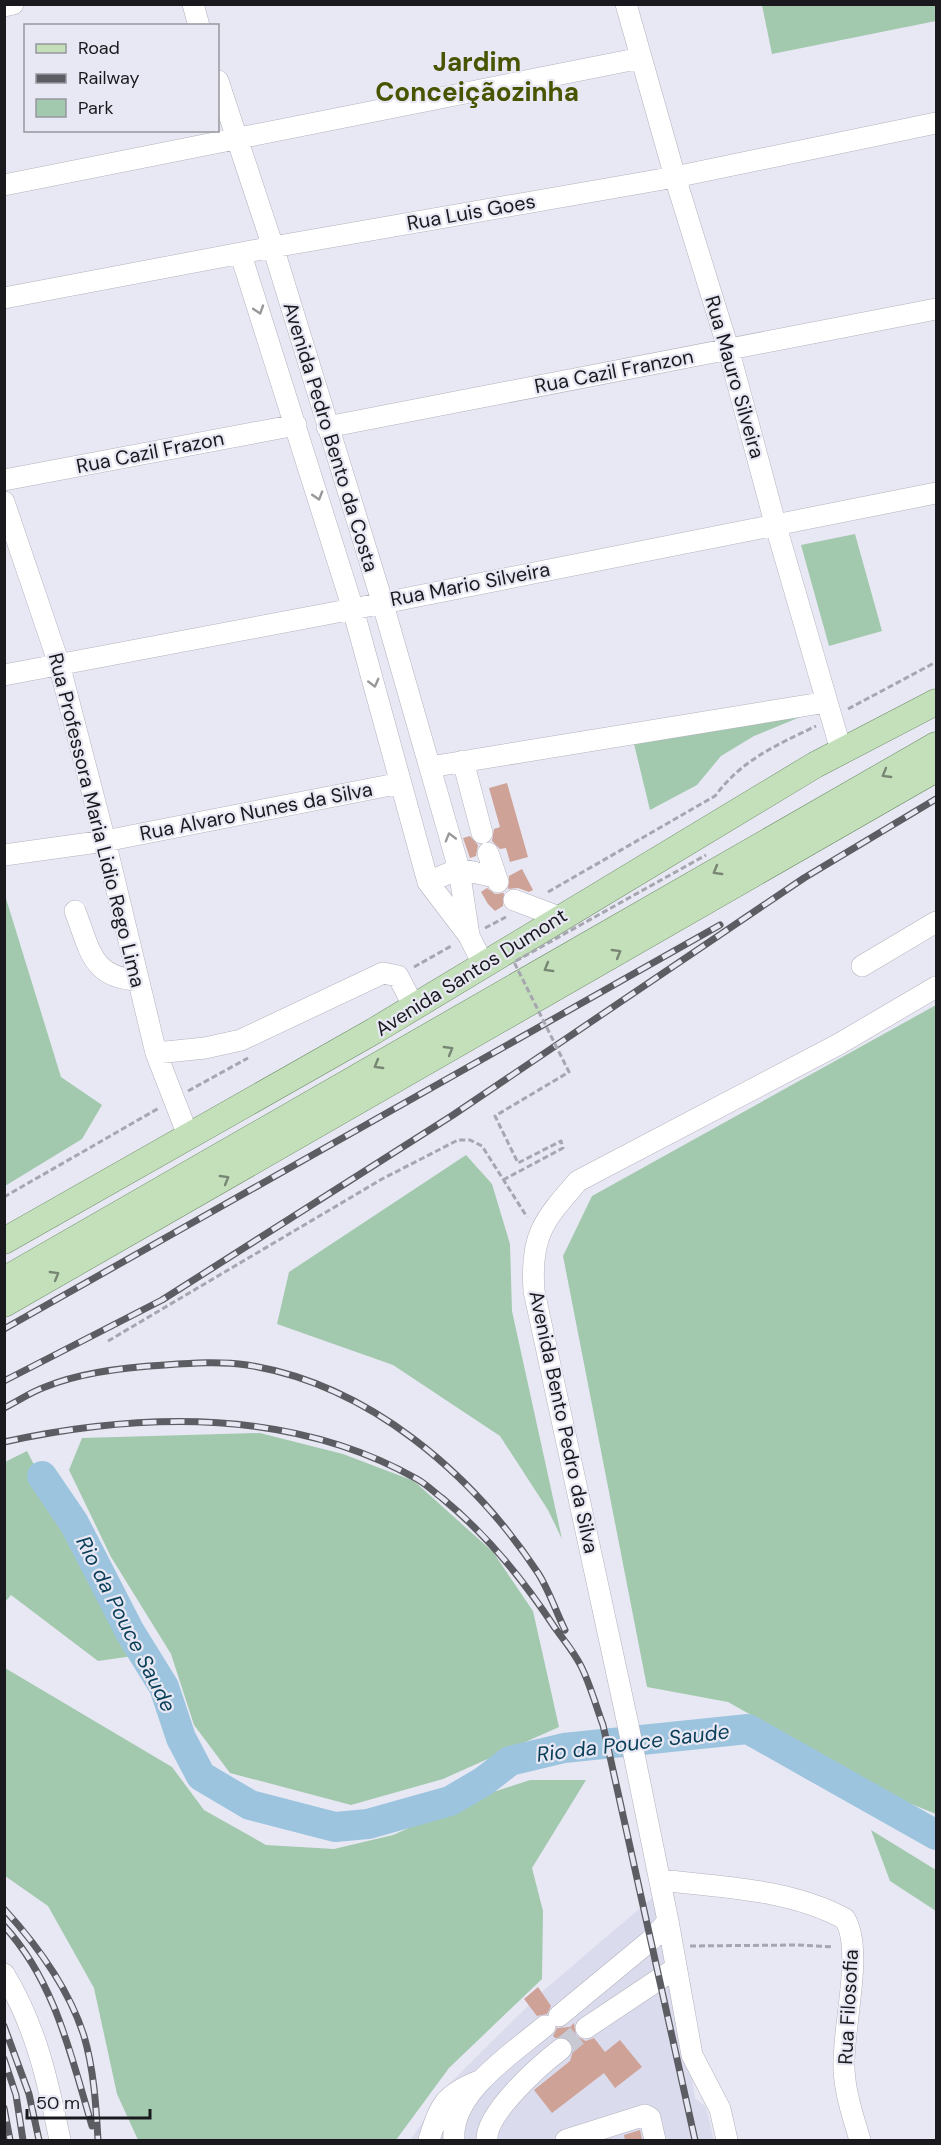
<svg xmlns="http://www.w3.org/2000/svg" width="941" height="2145" font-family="'DM Sans',sans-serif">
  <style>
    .built { fill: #dbdbee }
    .green { fill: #a2c9ae }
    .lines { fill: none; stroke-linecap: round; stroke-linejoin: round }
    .river { stroke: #9cc4de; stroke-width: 30 }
    .building { fill: #cea296 }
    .minor-tunnel { stroke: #c9c9d4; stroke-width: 21; stroke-dasharray: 21 10; stroke-linecap: butt }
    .minor-casing { stroke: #b3b2be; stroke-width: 22 }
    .major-casing { stroke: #6e8d67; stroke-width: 27 }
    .path { stroke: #a6a6b0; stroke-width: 3; stroke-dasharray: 6 3; stroke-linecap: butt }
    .minor { stroke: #fff; stroke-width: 21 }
    .major { stroke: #c4e0bb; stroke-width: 26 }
    .rail-casing { stroke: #5c5c63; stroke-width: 7 }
    .rail { stroke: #e8e8f4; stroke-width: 4.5; stroke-dasharray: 14; stroke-linecap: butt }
    .path-bridge { stroke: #a6a6b0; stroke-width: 3; stroke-dasharray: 6 3; stroke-linecap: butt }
    .oneway { stroke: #98989a }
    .oneway2 { stroke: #788774 }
    .labels { text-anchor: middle; stroke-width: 4.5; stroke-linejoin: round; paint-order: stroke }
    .street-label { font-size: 20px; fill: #1a1a1e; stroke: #e8e8f4 }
    .water-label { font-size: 21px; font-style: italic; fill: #0c405a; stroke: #e8e8f4 }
    .district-label { font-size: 26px; font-weight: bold; fill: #485400; stroke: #e8e8f4 }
  </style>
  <rect width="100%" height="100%" fill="#e8e8f4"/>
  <path class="built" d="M652,1898L667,1919L695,2098L706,2107L714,2140H406L411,2139L446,2087L544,1990Z"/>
  <path class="green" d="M762,5H936V21L772,54Z
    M855,534L882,631L829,646L801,545Z
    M803,710L805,715L754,736L721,756L697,785L650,810L634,744Z
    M4,892L61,1077L102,1105L82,1139L5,1186Z
    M936,1005V1814L904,1801L728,1702L647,1687L563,1256L592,1196Z
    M466,1155L492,1184L510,1244L512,1311L562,1539L548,1510L500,1436L393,1365L277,1324L289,1272Z
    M260,1433L343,1454L414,1481L493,1552L533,1611L559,1727L443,1779L351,1805L230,1773L194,1725L171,1654L111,1557L69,1470L82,1438Z
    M27,1451L133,1656L98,1661L11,1595L5,1602V1462Z
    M5,1668L172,1767L204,1810L266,1845L334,1849L393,1835L484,1795L530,1780H586L532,1868L543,1911L542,1979L449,2068L396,2140H138L117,2094L94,1988L48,1906L5,1876Z
    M871,1830L936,1870V1911L890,1881Z"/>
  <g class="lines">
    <path class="river" d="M42,1476L74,1523L130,1632L164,1687L181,1738L201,1776L250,1805L335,1827L368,1824L450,1801L484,1781L510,1761L564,1748L748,1729L936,1835"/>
  </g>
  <path class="building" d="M507,783L528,857L510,862L506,848L500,849L492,841L494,829L500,827L489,788Z
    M470,836L478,845L476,856L470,858L463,838Z
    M522,869L533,890L529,892L518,888L508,889L509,876Z
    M487,888L495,894L504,893L503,906L495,911L488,904L481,892Z
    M538,1987L551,2006L547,2014L537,2016L524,1999Z
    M574,2023L576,2036L586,2041L594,2038L605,2052L620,2040L642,2067L615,2088L604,2073L552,2113L534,2090L570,2061L574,2048L571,2042L565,2037L555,2038L553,2036L557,2028L570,2027Z
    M640,2130L642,2140H625L624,2135Z"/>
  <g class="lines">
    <path class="minor-tunnel" d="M561,2049L586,2028"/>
    <g class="minor-casing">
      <path id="minor" d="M193,4L199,26
        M626,4L675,177L728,348L775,523L841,750
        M4,6L13,4
        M218,81L273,247L382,601L459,869L469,936
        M4,185L641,58
        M241,255L353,609L428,882L469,936L484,966
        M4,298L273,247L675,177L936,123
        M327,427L936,309
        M4,480L296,425
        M4,502L59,664L105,841L156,1053L189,1138
        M4,675L353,609L936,493
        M463,761L482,833
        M430,767L827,702
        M488,853L498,882
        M4,855L105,841L401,783
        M428,882L459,869L495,877
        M514,900L559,917
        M75,911C90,949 91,978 138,980
        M862,966L936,922
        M156,1053L205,1048L241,1040L383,973L398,976L414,1007
        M660,1880C721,1887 790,1889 845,1919C864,1951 842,2029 844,2069C845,2093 853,2117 860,2140
        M4,1974C36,2026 48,2082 60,2140
        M559,2016L651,1940L668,1921
        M586,2028L676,1968
        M429,2140C440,2105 444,2095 479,2081
        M454,2140C450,2093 513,2053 545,2026
        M487,2140C485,2114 540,2065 561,2049
        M566,2140L645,2115L650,2118L655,2140
        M727,2140L720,2109L692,2055L668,1921L627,1720L534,1291C530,1236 543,1221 578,1181L839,1044L936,987"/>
    </g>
    <g class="major-casing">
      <path id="major" d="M4,1241L374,1031L815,765L936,702
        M4,1280L936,745
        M4,1304L936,769"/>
    </g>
    <path class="path" d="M848,709L936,662
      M548,892L715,796C743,759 775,746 816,726
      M485,928L506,917
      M414,967L453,945
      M188,1091L248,1058
      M4,1197L159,1108
      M108,1341L382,1179L458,1140H470L482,1146L527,1217
      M690,1946L798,1945L834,1947"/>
    <use href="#minor" class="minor"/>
    <use href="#major" class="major"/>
    <g class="rail-casing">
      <path id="rail" d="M4,1329L720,925
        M4,1381L162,1300L453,1115L804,878L936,799
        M4,1408C18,1401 31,1392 45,1387C79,1373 128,1367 165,1365C192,1363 220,1361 247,1365C368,1384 472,1473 538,1573C549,1590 556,1612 565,1630
        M4,1442C141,1412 291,1408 417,1479C426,1484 434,1492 442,1498C487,1535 523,1579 555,1628C564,1640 574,1652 581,1666C590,1684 596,1706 603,1725L695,2140
        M4,1909C37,1945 69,1989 84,2036C94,2070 96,2106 98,2140
        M4,1926C55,1981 71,2056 92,2126
        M4,2026L29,2094L39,2140
        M4,2059L16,2095L23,2140
        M4,2108L10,2140"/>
    </g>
    <use href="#rail" class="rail"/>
    <path class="path-bridge" d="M503,1180L563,1148L561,1141L518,1163L495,1116L569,1072L514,962L706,855"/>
  </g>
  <defs><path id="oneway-chevron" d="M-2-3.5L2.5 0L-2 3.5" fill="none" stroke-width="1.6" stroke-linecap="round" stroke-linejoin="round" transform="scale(1.5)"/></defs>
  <g class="oneway">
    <use href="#oneway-chevron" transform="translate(259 310) rotate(72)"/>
    <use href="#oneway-chevron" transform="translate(318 496) rotate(73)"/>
    <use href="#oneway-chevron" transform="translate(374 683) rotate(75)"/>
    <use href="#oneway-chevron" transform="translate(450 837) rotate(-106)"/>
  </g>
  <g class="oneway2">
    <use href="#oneway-chevron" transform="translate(886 774) rotate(150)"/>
    <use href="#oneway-chevron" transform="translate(717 871) rotate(150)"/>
    <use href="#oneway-chevron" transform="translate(617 953) rotate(-30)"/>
    <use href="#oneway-chevron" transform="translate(548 968) rotate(150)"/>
    <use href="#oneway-chevron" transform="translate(449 1050) rotate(-30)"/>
    <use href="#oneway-chevron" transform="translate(378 1065) rotate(150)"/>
    <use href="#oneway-chevron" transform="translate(225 1179) rotate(-30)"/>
    <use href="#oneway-chevron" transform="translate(55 1275) rotate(-30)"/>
  </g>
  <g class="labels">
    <g class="street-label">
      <text transform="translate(471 212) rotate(-10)" y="7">Rua Luis Goes</text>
      <text transform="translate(614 371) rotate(-11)" y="7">Rua Cazil Franzon</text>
      <text transform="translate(735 377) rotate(74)" y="7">Rua Mauro Silveira</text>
      <text transform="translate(331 437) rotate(73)" y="7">Avenida Pedro Bento da Costa</text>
      <text transform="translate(150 452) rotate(-11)" y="7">Rua Cazil Frazon</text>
      <text transform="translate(470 584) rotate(-11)" y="7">Rua Mario Silveira</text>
      <text transform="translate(256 811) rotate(-11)" y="7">Rua Alvaro Nunes da Silva</text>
      <text transform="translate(97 820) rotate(76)" y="7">Rua Professora Maria Lidio Rego Lima</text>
      <text transform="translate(471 972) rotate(-32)" y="7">Avenida Santos Dumont</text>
      <text transform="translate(564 1422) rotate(78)" y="7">Avenida Bento Pedro da Silva</text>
      <text transform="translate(848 2007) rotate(-87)" y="7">Rua Filosofia</text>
    </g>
    <g class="water-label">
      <text transform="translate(126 1624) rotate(63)" y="7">Rio da Pouce Saude</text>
      <text transform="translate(633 1743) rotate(-7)" y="7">Rio da Pouce Saude</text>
    </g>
    <g class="district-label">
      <text x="477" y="71">Jardim<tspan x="477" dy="30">Conceiçãozinha</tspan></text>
    </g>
  </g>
  <rect width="941" height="2145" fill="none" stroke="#1a1a1e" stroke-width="12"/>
  <rect x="24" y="24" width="195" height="108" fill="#e8e8f4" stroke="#96969e" stroke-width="1.5"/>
  <rect x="36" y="44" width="30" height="9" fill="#c4e0bb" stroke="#96969e" stroke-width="1.5"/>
  <text x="78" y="54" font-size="18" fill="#1a1a1e">Road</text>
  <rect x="36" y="74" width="30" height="9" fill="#5c5c63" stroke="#96969e" stroke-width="1.5"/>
  <text x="78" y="84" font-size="18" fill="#1a1a1e">Railway</text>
  <rect x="36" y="99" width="30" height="18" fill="#a2c9ae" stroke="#96969e" stroke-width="1.5"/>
  <text x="78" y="114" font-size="18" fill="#1a1a1e">Park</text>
  <path d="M27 2109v9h123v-9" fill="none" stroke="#1a1a1e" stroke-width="3"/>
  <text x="36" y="2109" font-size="18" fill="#1a1a1e" stroke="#e8e8f4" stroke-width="4.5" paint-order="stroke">50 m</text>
</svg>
